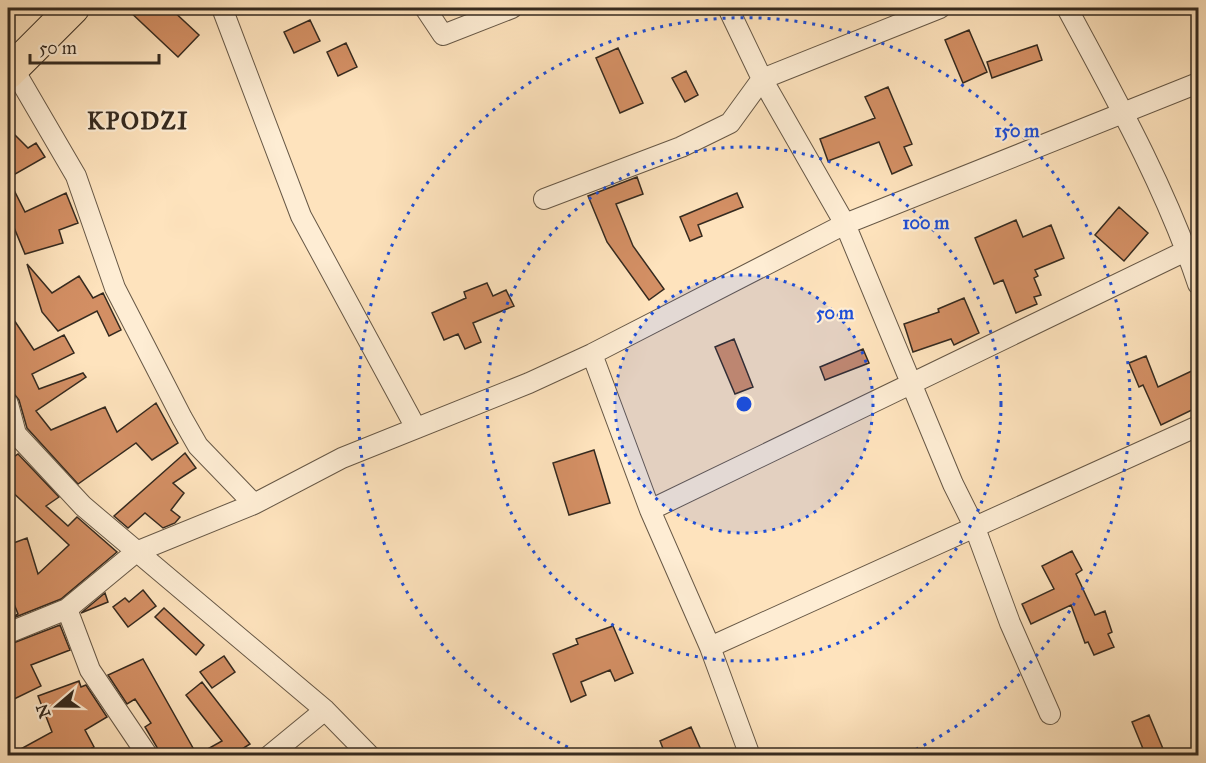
<svg xmlns="http://www.w3.org/2000/svg" width="1206" height="763" font-family="'IM FELL Great Primer',serif">
  <style>
    .building { fill: #d38f64; stroke: #352a1f; stroke-width: 1.5 }
    .lines { fill: none; stroke-linecap: round; stroke-linejoin: round }
    .minor-casing { stroke: #675846; stroke-width: 22 }
    .primary-casing { stroke: #352a1f; stroke-width: 34 }
    .minor { stroke: #feedd4; stroke-width: 20 }
    .primary { stroke: #fee3bd; stroke-width: 32 }
    .ring { fill: none; stroke: #1d4ed8; stroke-width: 3; stroke-dasharray: 3 6 }
    .labels { text-anchor: middle; stroke-width: 4.5; stroke-linejoin: round; paint-order: stroke }
    .district-label { font-size: 24px; font-weight: bold; letter-spacing: 1.5px; fill: #352a1f; stroke: #feedd4 }
    .centre { fill: #1d4ed8; stroke: #feedd4; stroke-width: 3 }
    .ring-label { font-size: 18px; text-anchor: middle; font-weight: bold; fill: #1d4ed8; stroke: #feedd4; stroke-width: 4.5; stroke-linejoin: round; paint-order: stroke }
  </style>
  <rect width="100%" height="100%" fill="#fee3bd"/>
  <filter id="stains"><feTurbulence type="fractalNoise" baseFrequency=".00333" numOctaves="4"/><feColorMatrix values="0 0 0 0 .2 0 0 0 0 .09 0 0 0 0 .02 0 0 0 .5 -.17"/></filter>
  <radialGradient id="worn" r=".72"><stop offset=".6" stop-color="#630" stop-opacity="0"/><stop offset="1" stop-color="#630" stop-opacity=".3"/></radialGradient>
  <path class="building" d="M126,8H170L199,35L178,57Z
    M310,20L320,41L294,53L284,32Z
    M969,30L987,72L963,83L945,40Z
    M346,43L357,67L338,76L327,52Z
    M1037,45L1042,60L992,78L987,62Z
    M618,48L643,103L620,113L596,58Z
    M686,71L698,95L685,102L672,78Z
    M888,87L912,144L904,147L912,165L892,174L879,142L828,161L820,139L875,118L865,97Z
    M8,128L28,148L36,143L45,157L8,178L25,212L66,193L78,223L59,230L63,243L25,254L8,213Z
    M637,177L643,194L616,204L633,246L664,289L649,300L607,242L588,196Z
    M737,193L743,207L698,225L702,236L690,241L680,217Z
    M1119,207L1148,233L1124,261L1095,235Z
    M1016,220L1023,237L1051,225L1064,258L1035,270L1038,276L1034,278L1041,295L1034,297L1037,304L1016,313L1003,280L994,284L975,238Z
    M27,264L52,293L79,276L93,298L103,293L121,330L109,336L97,311L58,331L42,312Z
    M487,283L493,296L506,290L514,306L473,323L481,342L465,349L458,334L444,340L432,313L466,298L464,292Z
    M964,298L979,333L954,345L951,339L913,352L904,324L939,312L938,309Z
    M8,311L34,350L64,335L74,353L32,374L39,389L83,373L86,377L36,411L51,430L105,407L117,432L156,403L178,443L152,460L136,443L78,484L27,428L19,400L8,386Z
    M734,339L753,387L735,394L715,347Z
    M863,349L869,363L825,380L820,367Z
    M1146,356L1158,387L1198,368V407L1161,425L1143,385L1139,387L1129,363Z
    M8,450L15,456L18,454L59,497L46,506L68,526L77,517L117,552L61,599L8,620L18,614L8,589V545L27,538L38,574L69,545L8,488Z
    M594,450L610,503L569,515L553,463Z
    M185,453L196,468L173,483L184,493L171,510L180,517L175,523L163,528L145,513L128,528L114,516Z
    M1072,551L1082,570L1076,574L1095,615L1105,611L1112,632L1108,634L1114,647L1094,655L1088,642L1085,643L1071,605L1031,624L1022,604L1054,589L1042,566Z
    M143,590L156,606L128,627L113,607L125,598L129,602Z
    M105,593L108,602L81,613Z
    M164,608L204,645L196,655L155,617Z
    M60,625L70,650L31,665L41,686L8,702V645Z
    M613,626L633,673L615,681L610,670L581,682L586,695L571,702L553,654L578,644L576,639Z
    M224,656L235,672L212,688L200,672Z
    M143,659L197,755L222,741L186,695L202,682L250,744L231,756H162L145,727L151,723L135,699L127,704L108,675Z
    M79,681L81,687L86,685L107,717L85,730L94,747L86,751L89,756H8L52,732L38,696Z
    M1149,715L1166,756H1146L1132,722Z
    M691,727L701,750L690,756H666L660,741Z"/>
  <g class="lines">
    <g class="minor-casing">
      <path id="minor" d="M222,8L301,216L416,428
        M425,8L443,35L512,8
        M728,8L762,79L845,224L953,484L975,528L1010,623L1050,714
        M1067,8C1115,97 1166,188 1198,284
        M13,68L76,176L115,288L182,418L198,446L254,504
        M544,199L681,147L730,123L762,79L940,8
        M592,354L650,510L710,647L750,756
        M8,404L16,434L83,506L325,710L370,756
        M650,510L1198,245
        M67,609L90,670L148,756
        M8,633L67,609L136,552L254,504L342,458L529,383L592,354L845,224L1198,83
        M710,647L1198,426
        M269,756L325,710"/>
    </g>
    <g class="primary-casing">
      <path id="primary" d="M8,73L73,8"/>
    </g>
    <use href="#minor" class="minor"/>
    <use href="#primary" class="primary"/>
  </g>
  <circle cx="744" cy="404" r="129" fill="#1d4ed8" fill-opacity=".12"/>
  <g class="ring">
    <circle cx="744" cy="404" r="129"/>
    <circle cx="744" cy="404" r="257"/>
    <path d="M584 755A386 386 0 1 1 904 755"/>
  </g>
  <g class="labels">
    <g class="district-label">
      <text x="138" y="129">KPODZI</text>
    </g>
  </g>
  <circle cx="744" cy="404" r="9" class="centre"/>
  <g class="ring-label">
    <text x="1017" y="137">150 m</text>
    <text x="926" y="229">100 m</text>
    <text x="835" y="319">50 m</text>
  </g>
  <rect width="1206" height="763" fill="none" stroke="#fee3bd" stroke-width="30"/>
  <rect x="9" y="9" width="1188" height="745" fill="none" stroke="#352a1f" stroke-width="3"/>
  <rect x="15" y="15" width="1176" height="733" fill="none" stroke="#352a1f" stroke-width="1.5"/>
  <g transform="translate(57 706) rotate(250)" stroke="#feedd4" stroke-width="4.5" paint-order="stroke">
  <path d="M0-4.5L10 22L0 15L-10 22Z" fill="#352a1f"/>
  <text y="-9" font-size="16" font-weight="bold" text-anchor="middle" fill="#352a1f">N</text>
  </g>
  <path d="M30 54v9h129v-9" fill="none" stroke="#352a1f" stroke-width="3"/>
  <text x="39" y="54" font-size="18" fill="#352a1f" stroke="#feedd4" stroke-width="4.5" paint-order="stroke">50 m</text>
  <rect width="100%" height="100%" filter="url(#stains)"/>
  <rect width="100%" height="100%" fill="url(#worn)"/>
</svg>
